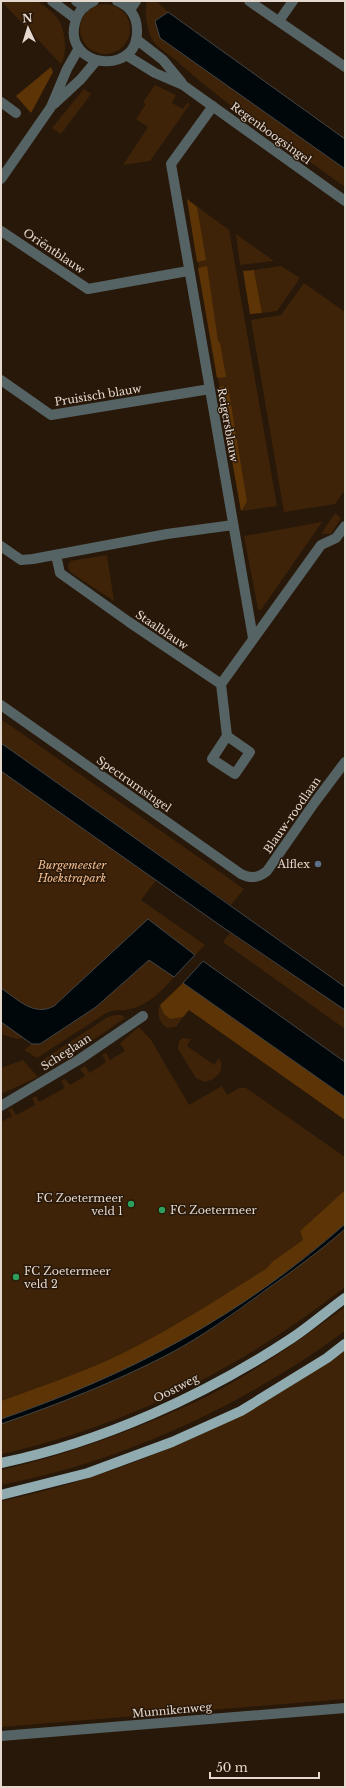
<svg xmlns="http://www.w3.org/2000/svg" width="346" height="1788" font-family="'Libre Baskerville',serif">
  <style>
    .green { fill: #3e2308 }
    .forest { fill: #5d3406 }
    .water { fill: #00070b; stroke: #444646 }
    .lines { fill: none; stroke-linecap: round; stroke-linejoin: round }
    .minor { stroke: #566365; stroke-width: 10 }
    .tertiary { stroke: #566365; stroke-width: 10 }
    .primary { stroke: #8fabb0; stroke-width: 10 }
    .service-dot { fill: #5c6f8a; stroke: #281809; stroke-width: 1.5 }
    .leisure-dot { fill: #2e9e5b; stroke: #281809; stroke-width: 1.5 }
    .labels { text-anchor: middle; stroke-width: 3; stroke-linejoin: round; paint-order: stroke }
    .street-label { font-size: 11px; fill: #e4d8cf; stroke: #281809 }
    .poi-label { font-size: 11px; fill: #e4d8cf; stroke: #281809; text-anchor: end }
    .park-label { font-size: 11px; font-style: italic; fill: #f6bf90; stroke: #281809 }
  </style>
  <rect width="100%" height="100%" fill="#281809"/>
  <path class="green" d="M1,1C9,1 32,0 38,2C44,5 55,14 59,20C65,30 68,54 61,64Z
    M147,1H156L168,12L155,21L160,38L345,169V187C289,146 228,108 177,61C170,55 158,48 154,42C147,33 144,12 147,1Z
    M80 29a25 25 0 1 1 50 0a25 25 0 1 1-50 0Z
    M155,85L176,95L172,103L183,109L187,103L190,104L150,161L123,165L148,127L136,119L146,104L143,102Z
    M84,89L91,94L61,134L52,128Z
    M187,199L229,230L277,506L241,511Z
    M236,234L274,261L240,265Z
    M281,266L300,278L277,311L262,313L254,270Z
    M304,283L345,312V490L335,504L284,512L251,320L281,315Z
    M335,513L341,518L331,534H321Z
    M322,522L261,610L258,609L244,536Z
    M107,555L114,601L70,572L68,566L70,561Z
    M1,719L244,889L231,905L170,862L141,900L205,945L195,955L148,920L67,994L32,1037L17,1039L1,1034Z
    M230,933L345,1010V1029L223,942Z
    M149,960L174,977C163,990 148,1005 131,1009C122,1011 115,1009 106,1013L37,1058L24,1050L32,1044H40L96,1007Z
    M160,1005L164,1014L170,1019L183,1017L176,1027L167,1028C159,1022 156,1014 160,1005Z
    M115,1015H121L125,1018L58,1064L52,1066L41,1061L108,1017Z
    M139,1027L151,1040L189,1105L222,1086L227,1095L239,1088H246L345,1157V1190L300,1231L303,1240L273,1261L267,1268C220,1298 173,1328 123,1353C84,1372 42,1386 1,1401V1122L12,1116L8,1110L12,1108L16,1115L35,1105L32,1098L36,1096L39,1102L65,1088L61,1081L65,1079L70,1085L85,1076L80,1069L85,1066L90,1073L106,1062L102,1055L106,1053L110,1060L125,1051L120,1043Z
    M183,1038L191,1039L187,1046L214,1065L219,1058C226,1070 217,1079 205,1082L196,1078L178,1049L179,1041Z
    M23,1060L38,1077L1,1094V1068Z
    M345,1229V1287C245,1366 126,1427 1,1454V1424C76,1398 149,1368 216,1326C230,1318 243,1307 256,1298C286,1276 316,1253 345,1229Z
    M345,1307V1331C244,1405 125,1461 1,1485V1470C67,1455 132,1431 193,1403C247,1378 297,1342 345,1307Z
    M345,1349V1699L1,1727V1501C123,1476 245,1422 345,1349Z"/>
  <path class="forest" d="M51,67L53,72L31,113L16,96Z
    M187,199L197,207L206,260L197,262Z
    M207,266L218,341L220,343L226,377L217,378L198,268Z
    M254,270L262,313L250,314L243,271Z
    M228,386L247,502L241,511L219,387Z
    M183,983L345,1097V1120L189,1010L183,1017L170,1019L164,1014L160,1005Z
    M345,1190V1224C304,1259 262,1292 216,1321C150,1363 75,1393 1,1419V1401C42,1386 84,1372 123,1353C173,1328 220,1298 267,1268L273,1261L303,1240L300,1231Z"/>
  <path class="water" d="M168,12L345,139V169L160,38L155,21Z
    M1,743L345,987V1010L221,926L1,771Z
    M148,919L195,955L174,977L149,960L96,1007L40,1044H32L1,1022V988C17,999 34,1017 54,1006Z
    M203,961L345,1062V1097L183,983Z
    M345,1224V1229C319,1252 291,1272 263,1292C233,1314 203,1336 169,1354C115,1382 59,1404 1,1424V1419C131,1374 241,1316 345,1224Z"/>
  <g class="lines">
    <path class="minor" d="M52,1L76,19
      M76,1L85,7
      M94,1C84,5 77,13 75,23C63,68 139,77 137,30C137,16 129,6 117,1
      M249,1L345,67
      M130,10L136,1
      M279,21L293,1
      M136,39L163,60L182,83
      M126,55L155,73L183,85L345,201
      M1,102L16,113
      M54,104L81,79L96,61
      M213,106L171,164L253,638
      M1,179L51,107L67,69L79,48
      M1,231L88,289L188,271
      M1,380L51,415L210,389
      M1,546L21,560L33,559L167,534L233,525
      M56,555L60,573L129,622L221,684
      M221,684L321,545L336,538L345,526
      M221,684L227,736L212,759L235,774L250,752L227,736
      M1,1106L80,1059L143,1016"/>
    <path class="tertiary" d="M1,705L241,874C251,879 258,878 267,871L315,802L345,762
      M1,1736L345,1708"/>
    <path class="primary" d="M1,1463C102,1442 206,1395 292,1338C310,1326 327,1311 345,1298
      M1,1495L88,1473L172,1442L241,1411L327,1358L345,1344"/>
  </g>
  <circle class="service-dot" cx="318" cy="864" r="4"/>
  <g class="leisure-dot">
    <circle cx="131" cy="1204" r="4"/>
    <circle cx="162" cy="1210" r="4"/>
    <circle cx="16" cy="1277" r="4"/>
  </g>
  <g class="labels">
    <g class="street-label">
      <text transform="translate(271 133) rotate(36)" y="4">Regenboogsingel</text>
      <text transform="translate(54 251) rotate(34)" y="4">Oriëntblauw</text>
      <text transform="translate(98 395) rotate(-9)" y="4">Pruisisch blauw</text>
      <text transform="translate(228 425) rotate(80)" y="4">Reigersblauw</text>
      <text transform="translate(162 630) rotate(34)" y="4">Staalblauw</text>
      <text transform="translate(134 784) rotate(35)" y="4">Spectrumsingel</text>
      <text transform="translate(292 815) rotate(-55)" y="4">Blauw-roodlaan</text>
      <text transform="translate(66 1052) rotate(-33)" y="4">Scheglaan</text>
      <text transform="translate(176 1388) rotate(-27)" y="4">Oostweg</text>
      <text transform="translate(172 1710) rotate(-5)" y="4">Munnikenweg</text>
    </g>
    <g class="poi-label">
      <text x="310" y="868">Alflex</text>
      <text x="123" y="1202">FC Zoetermeer<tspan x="123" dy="13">veld 1</tspan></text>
      <text x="170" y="1214" text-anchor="start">FC Zoetermeer</text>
      <text x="24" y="1275" text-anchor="start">FC Zoetermeer<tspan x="24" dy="13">veld 2</tspan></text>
    </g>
    <g class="park-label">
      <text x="72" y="869">Burgemeester<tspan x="72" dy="13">Hoekstrapark</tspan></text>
    </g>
  </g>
  <rect width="346" height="1788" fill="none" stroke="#e4d8cf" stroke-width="4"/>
  <g transform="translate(28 28) rotate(356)" stroke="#281809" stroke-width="3" paint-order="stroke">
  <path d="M0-3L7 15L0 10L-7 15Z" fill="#e4d8cf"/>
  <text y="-6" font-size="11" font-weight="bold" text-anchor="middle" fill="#e4d8cf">N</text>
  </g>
  <path d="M210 1772v6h109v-6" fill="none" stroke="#e4d8cf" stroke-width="2"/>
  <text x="216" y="1772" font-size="12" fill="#e4d8cf" stroke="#281809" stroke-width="3" paint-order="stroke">50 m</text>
</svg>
